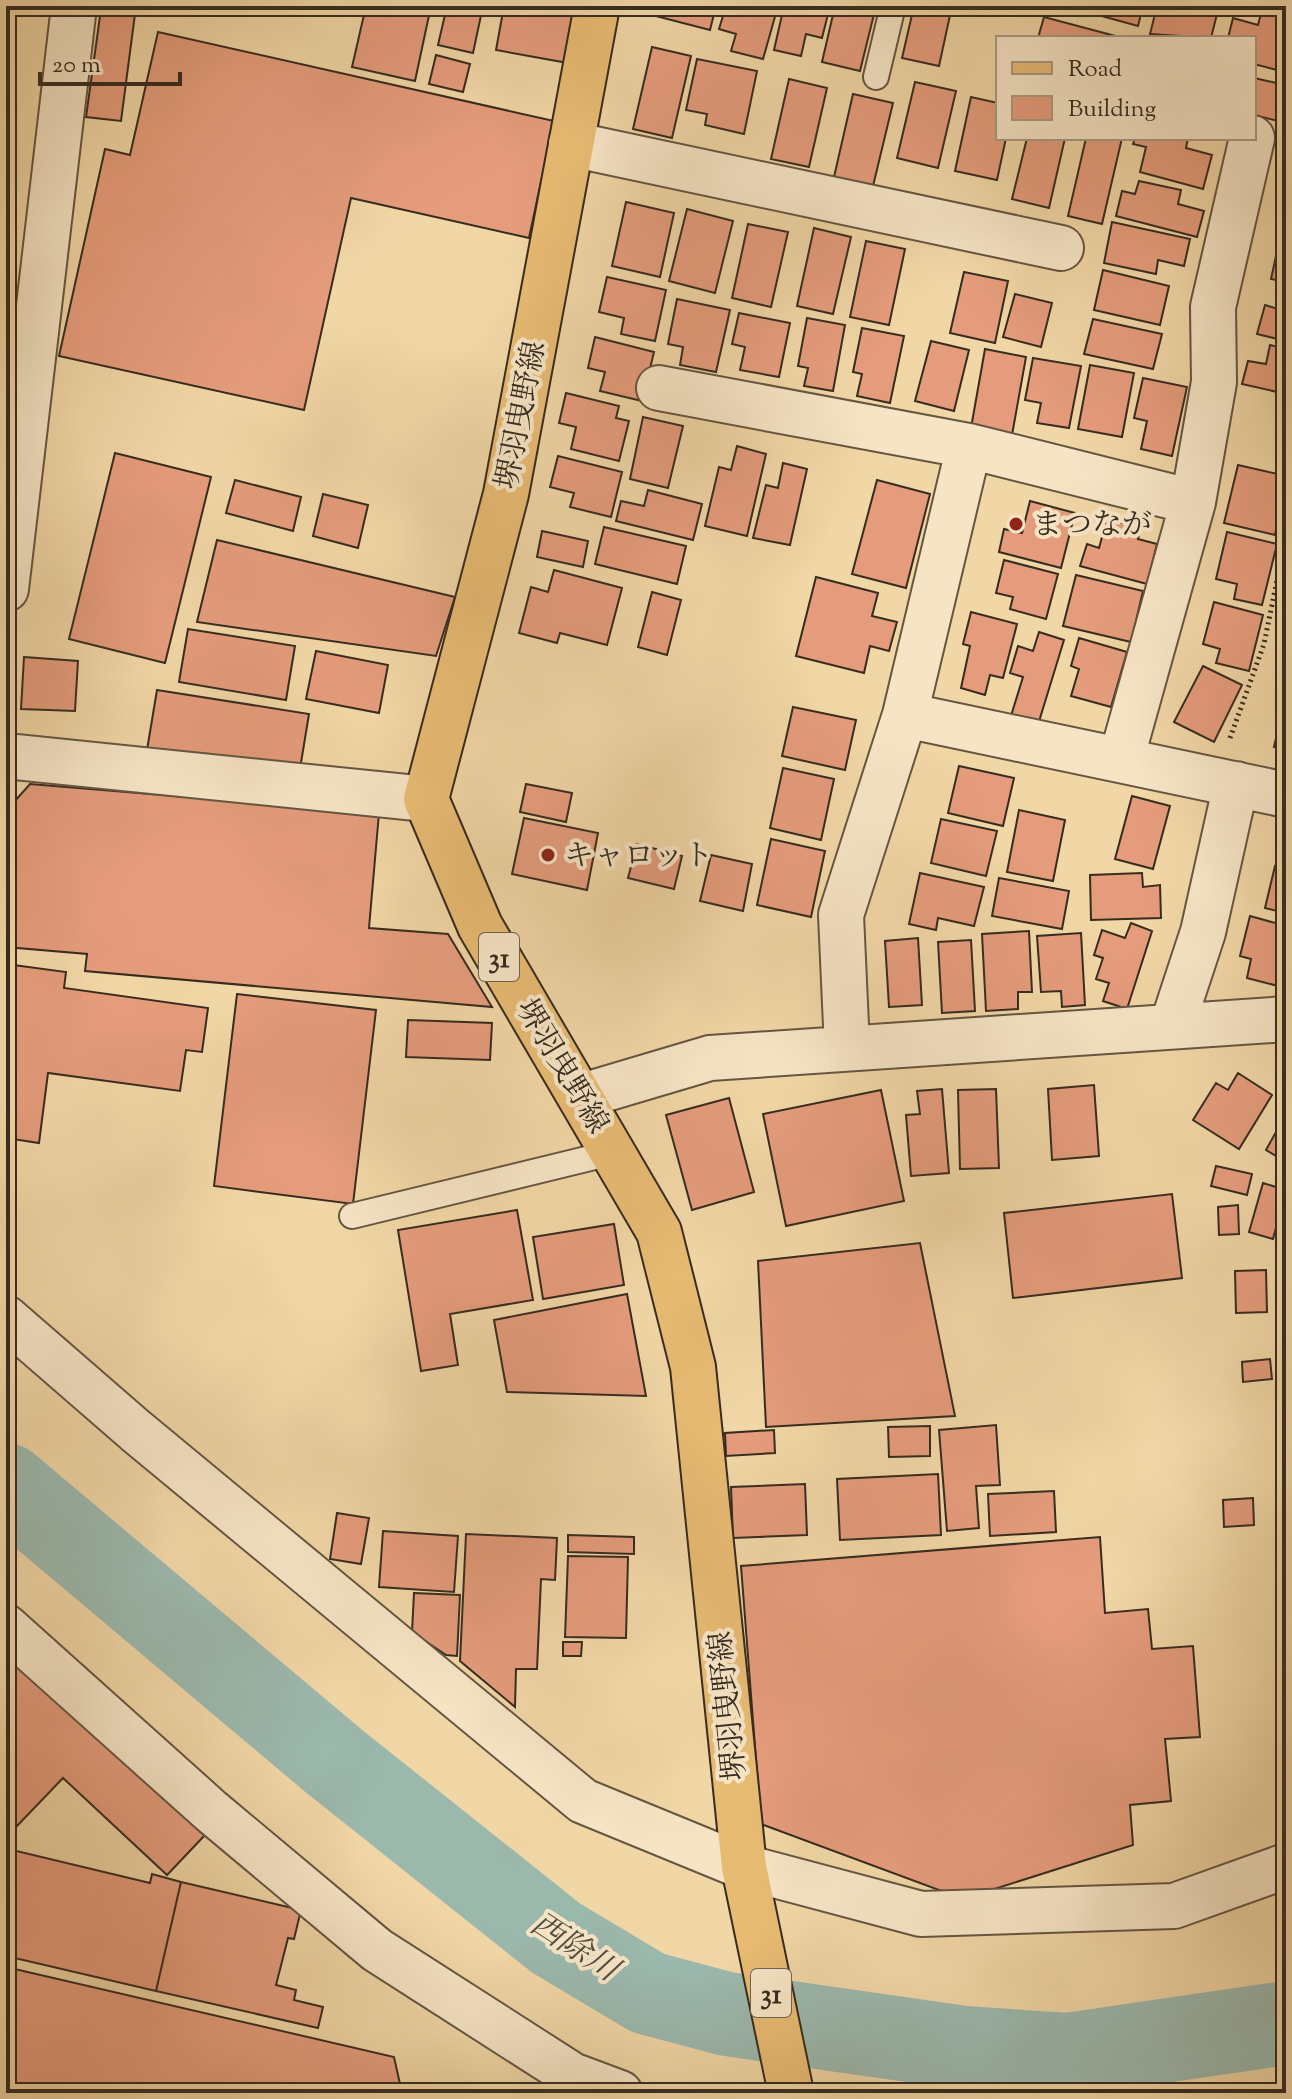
<svg xmlns="http://www.w3.org/2000/svg" width="1292" height="2099" font-family="'Sorts Mill Goudy','Noto Serif JP',serif">
  <style>
    .lines { fill: none; stroke-linecap: round; stroke-linejoin: round }
    .river { stroke: #9bb8ad; stroke-width: 84 }
    .building { fill: #e59c7c; stroke: #362c1f; stroke-width: 2 }
    .service-casing { stroke: #655641; stroke-width: 28 }
    .minor-casing { stroke: #655641; stroke-width: 48 }
    .primary-casing { stroke: #362c1f; stroke-width: 48 }
    .path { stroke: #362c1f; stroke-width: 5; stroke-dasharray: 2 4; stroke-linecap: butt }
    .service { stroke: #f6e4c5; stroke-width: 24 }
    .minor { stroke: #f6e4c5; stroke-width: 44 }
    .primary { stroke: #e8bb73; stroke-width: 44 }
    .poi-dot { fill: #8f2418; stroke: #f6e4c5; stroke-width: 3 }
    .labels { text-anchor: middle; stroke-width: 8; stroke-linejoin: round; paint-order: stroke }
    .shield { fill: #f6e4c5; stroke: #706351; stroke-width: 2 }
    .shield-label { font-size: 28px; font-weight: bold; fill: #362c1f }
    .street-label { font-size: 30px; fill: #362c1f; stroke: #f6e4c5 }
    .poi-label { font-size: 30px; fill: #362c1f; stroke: #f6e4c5; text-anchor: start }
    .water-label { font-size: 32px; font-style: italic; fill: #4f4f42; stroke: #f6e4c5 }
  </style>
  <rect width="100%" height="100%" fill="#f1d6a6"/>
  <filter id="stains"><feTurbulence type="fractalNoise" baseFrequency=".0025" numOctaves="4"/><feColorMatrix values="0 0 0 0 .2 0 0 0 0 .09 0 0 0 0 .02 0 0 0 .5 -.17"/></filter>
  <radialGradient id="worn" r=".72"><stop offset=".6" stop-color="#630" stop-opacity="0"/><stop offset="1" stop-color="#630" stop-opacity=".3"/></radialGradient>
  <g class="lines">
    <path class="river" d="M6,1485L335,1762L556,1938L648,1993L727,2014L965,2048L1067,2055L1286,2023"/>
  </g>
  <path class="building" d="M366,6H431L415,81L352,67Z
    M447,6H483L473,53L438,45Z
    M504,6H579L568,63L496,50Z
    M654,6H716L710,30L652,15Z
    M726,6H778L763,59L731,51L736,34L719,29Z
    M784,6H830L822,38L806,34L801,56L774,50Z
    M835,6H876L860,71L822,62Z
    M914,6H952L939,66L902,58Z
    M1035,6H1069L1067,14Z
    M1082,6H1143L1138,26L1080,10Z
    M1157,6H1219L1211,38L1150,34Z
    M1263,6H1286V34L1277,70L1254,64V38H1228L1233,18L1258,25Z
    M101,9L135,14L121,121L86,117Z
    M1044,17L1123,38H1038Z
    M158,32L554,121L529,238L351,198L304,410L59,356L105,149L130,155Z
    M652,47L691,56L672,138L633,129Z
    M436,55L470,64L463,92L429,84Z
    M697,59L757,71L744,134L705,125L707,114L686,110Z
    M1254,78L1286,85V123L1254,115Z
    M789,79L827,88L809,167L771,159Z
    M915,82L956,91L938,168L897,158Z
    M853,94L893,103L873,186L834,177Z
    M971,97L998,103V138H1006L997,180L955,171Z
    M1027,138H1065L1049,208L1012,199Z
    M1086,138H1122L1102,224L1068,216Z
    M1135,138H1188L1186,148L1212,155L1203,189L1140,172L1146,147L1133,144Z
    M1139,181L1181,190L1178,204L1204,211L1197,237L1116,216L1122,191L1135,194Z
    M1285,195H1286V225L1278,223Z
    M626,202L674,213L660,277L612,266Z
    M687,209L733,221L715,293L669,281Z
    M1112,222L1190,239L1184,266L1158,260L1156,274L1104,263Z
    M748,224L788,232L771,307L732,298Z
    M814,228L851,237L833,314L797,306Z
    M1281,233L1286,234V282L1271,279Z
    M866,241L905,249L889,325L850,317Z
    M1103,270L1169,286L1160,325L1094,310Z
    M964,272L1008,281L995,343L950,333Z
    M607,277L666,290L655,341L621,334L624,318L599,312Z
    M1283,289H1286V341L1257,334L1265,305L1278,309Z
    M1015,294L1052,303L1041,347L1003,337Z
    M677,299L730,310L716,372L680,365L683,347L668,344Z
    M739,313L790,323L779,377L740,370L745,347L732,344Z
    M807,318L845,325L833,391L804,386L808,368L798,366Z
    M1093,319L1162,334L1153,369L1084,354Z
    M862,328L904,336L890,403L857,396L862,374L853,372Z
    M595,337L654,352L642,401L600,391L605,372L588,368Z
    M931,341L969,350L954,411L915,401Z
    M1270,345L1286,349V394L1242,384L1248,361L1266,364Z
    M985,349L1026,357L1012,435L971,428Z
    M1033,358L1081,366L1069,428L1037,423L1041,403L1025,400Z
    M1090,365L1134,373L1122,437L1078,429Z
    M1143,378L1187,387L1172,456L1141,449L1147,421L1134,418Z
    M566,393L619,406L616,418L629,421L619,461L571,449L576,427L559,423Z
    M643,417L683,426L668,488L630,479Z
    M737,446L766,454L747,536L705,526L719,467L731,470Z
    M115,453L211,477L165,663L69,639Z
    M558,456L622,472L611,517L570,507L574,493L550,487Z
    M783,463L807,469L790,545L753,538L766,485L778,488Z
    M1238,465L1286,476L1275,535L1224,523Z
    M235,480L301,497L293,531L226,513Z
    M877,480L930,494L906,588L852,574Z
    M648,490L702,504L693,540L616,521L621,501L644,506Z
    M323,494L368,505L358,548L313,536Z
    M1030,501L1075,513L1061,568L999,552L1004,529L1022,533Z
    M1107,519L1141,528L1138,539L1157,544L1147,584L1080,566L1087,544L1099,548Z
    M604,527L686,546L677,584L595,564Z
    M542,531L588,541L583,567L537,557Z
    M1227,532L1277,544L1262,605L1234,599L1237,584L1216,579Z
    M217,540L455,597L436,656L197,622Z
    M1004,560L1058,574L1046,619L1010,609L1013,597L996,593Z
    M554,570L622,588L607,645L560,633L557,643L519,633L531,587L548,592Z
    M1076,575L1143,591L1131,642L1063,626Z
    M816,577L878,593L872,616L897,622L889,651L870,646L864,673L796,656Z
    M652,592L681,600L667,655L638,647Z
    M1214,602L1263,615L1249,671L1216,663L1220,649L1203,644Z
    M971,612L1017,624L1003,678L990,675L985,695L961,688L970,646L963,644Z
    M188,629L295,646L286,700L179,682Z
    M1039,632L1064,640L1037,728L1010,719L1023,677L1010,673L1018,646L1033,651Z
    M1079,638L1127,652L1111,707L1071,696L1079,669L1071,666Z
    M316,651L388,665L379,713L306,699Z
    M24,657L78,661L75,711L21,709Z
    M1203,666L1242,685L1214,742L1174,722Z
    M157,690L309,714L299,775L147,750Z
    M1286,695V749L1274,747Z
    M793,707L856,720L845,770L782,756Z
    M959,766L1014,778L1003,826L948,813Z
    M783,768L834,779L821,840L770,828Z
    M30,784L379,813L369,928L448,934L492,1007L85,971L87,954L6,947V811Z
    M526,784L572,793L566,822L520,812Z
    M1132,796L1170,806L1153,869L1115,859Z
    M1019,810L1065,820L1053,881L1007,872Z
    M524,818L598,833L587,890L512,874Z
    M941,819L997,831L986,876L931,863Z
    M771,839L825,851L811,917L757,905Z
    M637,844L682,856L674,889L628,878Z
    M711,855L752,864L743,911L700,901Z
    M1275,866L1286,868V913L1265,908Z
    M920,873L984,887L974,926L938,918L936,930L909,924Z
    M1142,873L1143,887L1160,885L1161,918L1091,920L1090,875Z
    M999,878L1069,891L1062,929L992,916Z
    M1250,916L1286,926V988L1247,978L1251,959L1240,956Z
    M1131,923L1152,931L1127,1009L1103,1001L1109,983L1096,979L1103,958L1094,955L1102,930L1125,938Z
    M1029,931L1032,992H1018V1009L986,1011L982,934Z
    M1081,933L1085,1005L1062,1007L1061,991L1041,992L1037,936Z
    M918,938L922,1005L889,1007L885,941Z
    M971,940L975,1011L942,1013L938,942Z
    M6,964L66,972L64,988L208,1008L202,1052L186,1050L180,1091L48,1073L39,1143L6,1138Z
    M237,994L376,1010L353,1204L214,1186Z
    M408,1020L492,1023L490,1060L406,1057Z
    M1238,1073L1272,1095L1239,1149L1193,1120L1216,1083L1228,1090Z
    M1094,1085L1099,1156L1052,1160L1048,1089Z
    M942,1089L949,1173L911,1176L906,1115L920,1114L917,1091Z
    M996,1089L999,1168L960,1169L958,1090Z
    M881,1090L904,1201L786,1226L763,1114Z
    M729,1098L754,1192L692,1210L666,1115Z
    M1286,1114V1162L1266,1150Z
    M1216,1166L1252,1174L1247,1195L1211,1186Z
    M1263,1183L1286,1190L1273,1239L1249,1232Z
    M1172,1194L1182,1278L1013,1298L1004,1213Z
    M1238,1205L1239,1234L1219,1235L1218,1207Z
    M517,1210L533,1300L450,1314L458,1365L421,1371L398,1230Z
    M614,1224L624,1285L543,1299L533,1237Z
    M920,1243L955,1416L766,1427L758,1261Z
    M1266,1270L1267,1312L1236,1313L1235,1271Z
    M627,1294L646,1396L507,1392L494,1320Z
    M1276,1347H1286V1378L1279,1379Z
    M1270,1359L1272,1379L1243,1382L1242,1362Z
    M996,1425L1000,1485L976,1486L979,1528L947,1531L939,1430Z
    M930,1426V1456L889,1457L888,1427Z
    M774,1430L775,1453L726,1456L725,1433Z
    M938,1474L941,1535L840,1540L837,1479Z
    M805,1484L807,1535L733,1538L731,1487Z
    M1054,1491L1056,1532L990,1536L988,1494Z
    M1253,1498L1254,1525L1224,1527L1223,1500Z
    M337,1513L369,1518L361,1564L330,1559Z
    M383,1531L458,1536L454,1592L379,1587Z
    M466,1534L557,1538L555,1580L541,1579L537,1669H516L515,1707L460,1661Z
    M568,1535L634,1537V1554L568,1552Z
    M1100,1537L1105,1613L1148,1609L1152,1649L1193,1646L1200,1737L1165,1739L1171,1801L1130,1805L1133,1845L963,1899L761,1824L741,1566Z
    M568,1556L628,1557L626,1638L565,1637Z
    M414,1593L460,1595L457,1656L446,1655L412,1632Z
    M563,1642H582L581,1656H563Z
    M6,1646L206,1834L167,1875L63,1778L17,1826L6,1821Z
    M6,1837L10,1838L8,1849L150,1883L152,1874L181,1882L156,1991L6,1956Z
    M181,1882L301,1910L294,1939L288,1938L276,1985L296,1990L294,2000L323,2007L318,2028L156,1991Z
    M6,1967L394,2057L402,2093H6Z"/>
  <g class="lines">
    <g class="service-casing">
      <path id="service" d="M876,77L893,6
        M352,1216L615,1152"/>
    </g>
    <g class="minor-casing">
      <path id="minor" d="M571,144L1061,248
        M659,388L969,446L1193,502L1121,760
        M1193,502L1214,382L1213,307L1252,138
        M6,589L74,6
        M905,715L1286,795
        M6,756L426,799
        M1172,1026L1203,932L1236,784
        M847,1048L841,915L905,715L969,446
        M582,1096L710,1058L1286,1019
        M6,1318L136,1431L583,1801L744,1867L921,1914L1174,1906L1286,1866
        M6,1627L211,1811L377,1950L572,2075L620,2093"/>
    </g>
    <g class="primary-casing">
      <path id="primary" d="M597,6L506,494L426,799L480,926L659,1232L693,1367L744,1867L791,2093"/>
    </g>
    <path class="path" d="M1230,738L1264,644L1286,536"/>
    <use href="#service" class="service"/>
    <use href="#minor" class="minor"/>
    <use href="#primary" class="primary"/>
  </g>
  <g class="poi-dot">
    <circle cx="1016" cy="524" r="8"/>
    <circle cx="548" cy="855" r="8"/>
  </g>
  <g class="labels">
    <g class="shield">
      <rect x="479" y="933" width="40" height="48" rx="6"/>
      <rect x="751" y="1969" width="40" height="48" rx="6"/>
    </g>
    <g class="shield-label">
      <text x="499" y="967">31</text>
      <text x="771" y="2003">31</text>
    </g>
    <g class="street-label">
      <text transform="translate(520 415) rotate(-79)" y="10">堺羽曳野線</text>
      <text transform="translate(563 1066) rotate(59)" y="10">堺羽曳野線</text>
      <text transform="translate(727 1706) rotate(-96)" y="10">堺羽曳野線</text>
    </g>
    <g class="poi-label">
      <text x="1032" y="534">まつなが</text>
      <text x="564" y="865">キャロット</text>
    </g>
    <g class="water-label">
      <text transform="translate(575 1946) rotate(33)" y="11">西除川</text>
    </g>
  </g>
  <rect width="1292" height="2099" fill="none" stroke="#f1d6a6" stroke-width="32"/>
  <rect x="8" y="8" width="1276" height="2083" fill="none" stroke="#362c1f" stroke-width="4"/>
  <rect x="16" y="16" width="1260" height="2067" fill="none" stroke="#362c1f" stroke-width="2"/>
  <rect x="996" y="36" width="260" height="104" fill="#f6e4c5" stroke="#a99a83" stroke-width="2"/>
  <rect x="1012" y="62" width="40" height="12" fill="#e8bb73" stroke="#a99a83" stroke-width="2"/>
  <text x="1068" y="76" font-size="24" fill="#362c1f">Road</text>
  <rect x="1012" y="96" width="40" height="24" fill="#e59c7c" stroke="#a99a83" stroke-width="2"/>
  <text x="1068" y="116" font-size="24" fill="#362c1f">Building</text>
  <path d="M40 72v12h140v-12" fill="none" stroke="#362c1f" stroke-width="4"/>
  <text x="52" y="72" font-size="24" fill="#362c1f" stroke="#f6e4c5" stroke-width="6" paint-order="stroke">20 m</text>
  <rect width="100%" height="100%" filter="url(#stains)"/>
  <rect width="100%" height="100%" fill="url(#worn)"/>
</svg>
